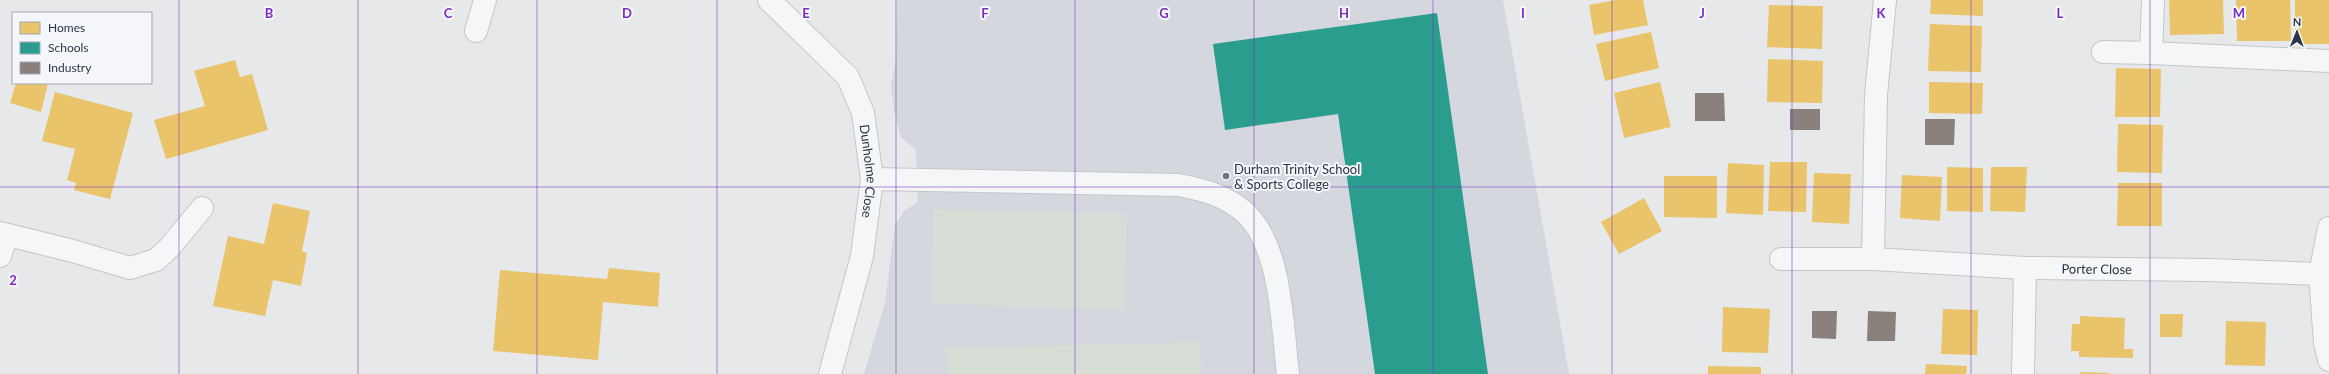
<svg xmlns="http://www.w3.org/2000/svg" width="2329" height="374" font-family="Lato,sans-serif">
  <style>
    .built { fill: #d4d7dd }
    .green { fill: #d6ded6 }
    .homes { fill: #e9c46a }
    .schools { fill: #2a9d8f }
    .industry { fill: #8a817c }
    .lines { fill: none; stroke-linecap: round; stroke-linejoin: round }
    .minor-casing { stroke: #c4c6c8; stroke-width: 24 }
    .minor { stroke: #f5f6f7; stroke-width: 22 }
    .grid { fill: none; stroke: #7b2cbf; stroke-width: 1; stroke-opacity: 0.55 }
    .poi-dot { fill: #6c737f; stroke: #f4f6f9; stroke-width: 1.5 }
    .labels { text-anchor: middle; stroke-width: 4; stroke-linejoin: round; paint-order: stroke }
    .poi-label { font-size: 13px; fill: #2b3445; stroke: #f4f6f9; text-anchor: start }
    .street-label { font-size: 13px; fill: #2b3445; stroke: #f4f6f9 }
    .grid-label { font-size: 13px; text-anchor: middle; font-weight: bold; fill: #7b2cbf; stroke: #f4f6f9; stroke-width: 4; stroke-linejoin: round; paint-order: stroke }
  </style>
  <rect width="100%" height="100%" fill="#e6e8ea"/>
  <path class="built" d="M897,0H1503L1569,374H864L885,303L895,225L904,211L918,202L916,150L901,137L894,110L891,86L896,59Z"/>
  <path class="green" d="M934,209L1127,214L1124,309L932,304Z
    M1200,342L1201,374H947V348Z"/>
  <path class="homes" d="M1616,0H1643L1648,25L1594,35L1589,5Z
    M1931,0H1983V16L1930,14Z
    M2169,0H2223L2224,34L2170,35Z
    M2236,0H2290L2291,41H2237Z
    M2295,0H2329V44H2295Z
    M1769,5L1823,6L1822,49L1767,47Z
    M1930,24L1982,26L1981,72L1928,71Z
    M1651,32L1659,68L1605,81L1596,44Z
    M1768,59L1823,61L1822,103L1767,102Z
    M235,60L240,77L252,74L268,130L166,159L154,120L205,106L194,71Z
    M2116,68L2161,69L2160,117H2115Z
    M1660,82L1671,127L1624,138L1614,93Z
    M1929,82L1983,83L1982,114L1929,113Z
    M16,83H48L41,112L10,103Z
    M55,92L133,113L110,199L74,190L76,183L67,180L75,149L42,141Z
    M2118,124L2163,125L2162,173L2117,172Z
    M1770,162H1807L1806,212L1768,211Z
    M1728,163L1764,165L1763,215L1726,213Z
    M1947,167L1983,168V212L1947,211Z
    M1991,167H2027L2025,212L1990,211Z
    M1814,173L1851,174L1849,224L1812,222Z
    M1902,175L1942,177L1940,221L1900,218Z
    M1664,176H1717V218L1664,217Z
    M2118,183H2162V226H2117Z
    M1644,198L1662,231L1619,254L1601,222Z
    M273,203L310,211L302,251L307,253L301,286L273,280L265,316L213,306L228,236L264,244Z
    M609,268L660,273L658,307L603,302L598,360L493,351L500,270L607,279Z
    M1723,307L1770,309L1768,353L1722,352Z
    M1943,309L1978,310L1977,355L1941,354Z
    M2160,314H2183L2182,337H2160Z
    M2080,316L2125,318L2124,349H2133V358L2079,357V351H2071L2072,324H2080Z
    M2226,321L2266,322L2265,366L2225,365Z
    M1926,364L1967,366L1966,374H1925Z
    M1708,366L1761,367V374H1708Z
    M2080,372L2109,373V374H2080Z"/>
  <path class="schools" d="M1437,13L1488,374H1375L1338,114L1225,130L1213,44Z"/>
  <path class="industry" d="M1695,93H1724L1725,121H1695Z
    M1790,109H1820V130H1790Z
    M1925,119H1955L1954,145H1925Z
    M1812,311H1837L1836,339L1812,338Z
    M1868,311L1896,312L1895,341H1867Z"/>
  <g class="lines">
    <g class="minor-casing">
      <g id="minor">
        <path id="s1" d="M769,0L848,77L863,113L872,179L862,256L830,374"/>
        <path d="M2153,0L2151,53L2329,61"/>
        <path d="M476,31L485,0"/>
        <path d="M2103,52L2151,53"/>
        <path d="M872,179L1178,185C1200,189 1220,194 1238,207C1282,237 1282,325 1288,374"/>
        <path d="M2329,228L2320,274L2325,343L2329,360"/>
        <path d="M0,233L73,251L130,268L156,260L170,247L202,208"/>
        <path d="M0,256L7,235"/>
        <path id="s2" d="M1781,259H1873L2025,268L2207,270L2320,274"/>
        <path d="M1873,259L1876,95L1885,0"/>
        <path d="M2023,374L2025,268"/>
      </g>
    </g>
    <use href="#minor" class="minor"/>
  </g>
  <path class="grid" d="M179,0V374M358,0V374M537,0V374M717,0V374M896,0V374M1075,0V374M1254,0V374M1433,0V374M1612,0V374M1792,0V374M1971,0V374M2150,0V374M0,187H2329"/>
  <circle class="poi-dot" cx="1226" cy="176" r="4"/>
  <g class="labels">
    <g class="poi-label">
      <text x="1234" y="174">Durham Trinity School<tspan x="1234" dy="15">&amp; Sports College</tspan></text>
    </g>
    <g class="street-label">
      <text dy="5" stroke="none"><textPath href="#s1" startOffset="208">Dunholme Close</textPath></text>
      <text dy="5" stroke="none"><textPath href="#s2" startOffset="316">Porter Close</textPath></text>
    </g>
  </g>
  <g class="grid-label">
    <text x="269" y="18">B</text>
    <text x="448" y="18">C</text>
    <text x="627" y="18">D</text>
    <text x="806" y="18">E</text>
    <text x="985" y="18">F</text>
    <text x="1164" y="18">G</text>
    <text x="1344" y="18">H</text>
    <text x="1523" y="18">I</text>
    <text x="1702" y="18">J</text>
    <text x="1881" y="18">K</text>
    <text x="2060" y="18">L</text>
    <text x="2239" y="18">M</text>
    <text x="13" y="285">2</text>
  </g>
  <rect x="12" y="12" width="140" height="72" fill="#f4f6f9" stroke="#a4a8b1"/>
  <rect x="20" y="22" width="20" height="12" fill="#e9c46a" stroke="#a4a8b1"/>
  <text x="48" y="32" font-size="12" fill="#2b3445">Homes</text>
  <rect x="20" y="42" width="20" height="12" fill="#2a9d8f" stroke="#a4a8b1"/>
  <text x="48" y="52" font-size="12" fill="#2b3445">Schools</text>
  <rect x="20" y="62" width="20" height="12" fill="#8a817c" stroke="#a4a8b1"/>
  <text x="48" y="72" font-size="12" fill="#2b3445">Industry</text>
  <g transform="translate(2297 32) rotate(1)" stroke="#f4f6f9" stroke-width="3" paint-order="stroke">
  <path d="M0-3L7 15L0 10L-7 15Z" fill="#2b3445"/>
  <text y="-6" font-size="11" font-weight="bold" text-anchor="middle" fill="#2b3445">N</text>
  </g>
</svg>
